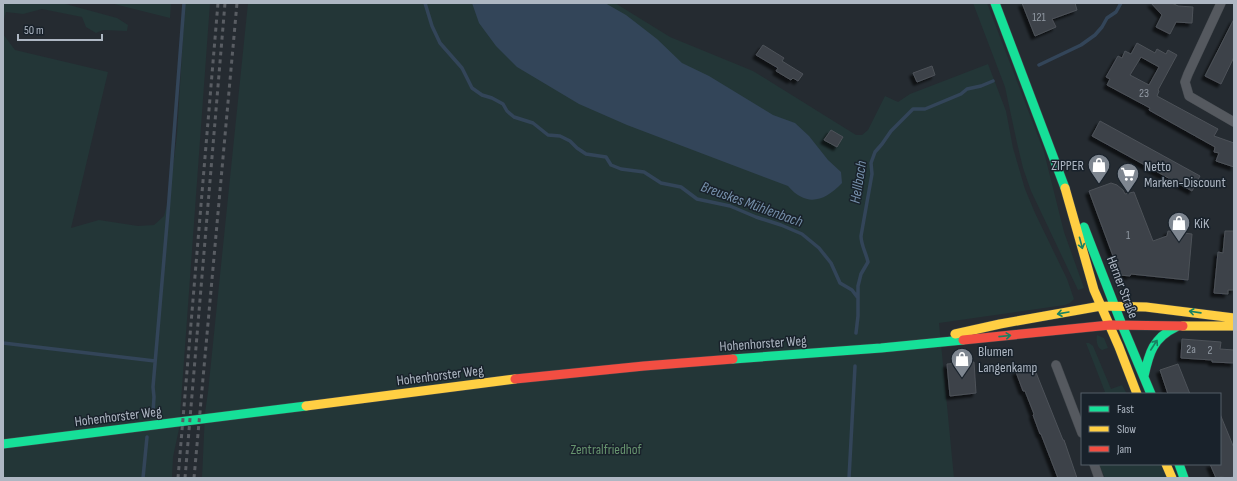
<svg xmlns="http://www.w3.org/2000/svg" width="1237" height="481" font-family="'Sofia Sans Condensed',sans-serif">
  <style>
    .green { fill: #233637 }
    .water { fill: #334559 }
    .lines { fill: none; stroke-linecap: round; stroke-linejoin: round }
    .stream { stroke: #334559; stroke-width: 3.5 }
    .building { fill: #3d4248; stroke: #4d5259; fill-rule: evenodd; filter: url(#shadow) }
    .street-casing { stroke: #42474c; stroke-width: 10 }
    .fast-casing { stroke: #42474c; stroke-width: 10 }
    .slow-casing { stroke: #42474c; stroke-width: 10 }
    .jam-casing { stroke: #42474c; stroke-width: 10 }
    .street { stroke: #55595f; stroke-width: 9 }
    .fast { stroke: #16e098; stroke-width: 9 }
    .slow { stroke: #ffcf43; stroke-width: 9 }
    .jam { stroke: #f24e42; stroke-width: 9 }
    .rail { stroke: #595d63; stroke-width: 3; stroke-dasharray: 4 4; stroke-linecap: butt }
    .oneway { stroke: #188162 }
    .labels { text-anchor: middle; stroke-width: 3; stroke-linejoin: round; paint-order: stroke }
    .number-label { font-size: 12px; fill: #929aa4 }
    .poi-label { font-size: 14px; fill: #aeb7c3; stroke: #19222b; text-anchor: start }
    .street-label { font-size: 14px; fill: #aeb7c3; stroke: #19222b }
    .park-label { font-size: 14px; fill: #66936e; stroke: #19222b }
    .water-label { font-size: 15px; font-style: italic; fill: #7690ab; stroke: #19222b }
  </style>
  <defs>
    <filter id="shadow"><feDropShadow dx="-3.5" dy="3.5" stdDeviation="1" flood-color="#0009"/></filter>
  </defs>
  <rect width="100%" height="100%" fill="#252b31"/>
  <path class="green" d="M3,3H62L117,18L128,25L127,31L103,30L96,33L86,27L82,17L42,9L23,14L6,12L3,23Z
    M110,3H171L170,18Z
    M185,3H210L179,429L173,457L172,478H3V34L15,50L108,72L71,228L99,220L138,226L154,225L164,216L169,197L177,135Z
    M248,3H615L670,37L753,71L856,135H862L868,130L885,96L898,102L910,94L988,64L1006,111L1013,148L1025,189L1035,213L1067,279L1074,299L1070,303L1065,305L939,323L954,478H202L205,413L208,392Z
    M973,3H987L1044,152L1064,232L1084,288L1078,290L1031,191L1023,168L1017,143L1005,87Z
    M1097,335L1104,338L1108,348L1102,350C1097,348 1096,340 1097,335Z
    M1086,343H1089L1093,346L1111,389L1122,385L1127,394H1099L1105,392Z
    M1099,464H1160L1167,478H1105Z"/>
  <path class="water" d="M472,3H605L626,15L657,39L682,63L709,76L773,115L795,123L809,136L828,160L841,172L842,183C824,202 806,207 788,186L627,125L579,104L517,67L496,46L479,23Z"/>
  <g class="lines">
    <path class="stream" d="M425,3L432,26L440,43L462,68L472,88L482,95L492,98L503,104L507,111L514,117L533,123L548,135L560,136L570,141L577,148L586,154L606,157L611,165L621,169L644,172L661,183L681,187L697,199L730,206L756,217L781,225L802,234L819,248L831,263L840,283L852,290L858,298
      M1039,65L1081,45L1095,35L1102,27L1107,18L1116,12L1121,3
      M856,333L858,316V286L861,274L868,262C866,253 861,245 861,236L872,174L871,163L875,152L882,144L891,131L913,109H925L961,94L967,89L981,86L993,81
      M3,343L155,361
      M153,413L154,397L153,387L168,212L184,3
      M143,478L147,437
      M849,478L855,366"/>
  </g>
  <path class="building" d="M1022,3H1075L1077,10L1052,19L1056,27L1035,36Z
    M1151,3H1172L1178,6L1193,7L1192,23L1176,22L1170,34L1156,27L1162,15Z
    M1234,19V57L1221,84L1205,76Z
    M1137,43L1155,53L1157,49L1166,54L1168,50L1177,55L1158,90L1159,91L1157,96L1218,129L1214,136L1234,143V167L1216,161L1219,153L1214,152L1215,147L1156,114L1149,110L1150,108L1107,85L1110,79L1106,77L1118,56L1122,58L1125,51L1131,54ZM1141,57L1159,67L1149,85L1130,75Z
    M763,45L784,58L782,61L803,74L798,81L793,78L791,80L776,71L778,68L756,55Z
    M932,66L935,75L917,82L913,73Z
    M1100,121L1200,176L1192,191L1092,136Z
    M831,130L843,137L837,147L824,140Z
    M1111,183L1117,185L1123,190L1125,194L1134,192L1153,241L1167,236L1168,231L1192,234L1188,280L1131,274L1130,276L1120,275L1089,191Z
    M1225,231H1234V290H1228V294L1214,293L1218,252L1223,253Z
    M1182,339L1221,342L1220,349L1234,350V363L1212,362V360L1181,358Z
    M974,362L976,393L950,396L947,364Z
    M1178,364L1190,394H1168L1160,370Z
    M1033,365L1063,440H1064L1077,478H1058L1041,434H1040L1033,415L1034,414L1025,391H1023L1016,372Z
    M1220,414L1234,448V476L1229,478L1221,477L1216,478L1210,464H1220Z"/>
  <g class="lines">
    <g class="street-casing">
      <path id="street" d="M1221,3L1188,74L1185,82L1189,96L1234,122
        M1056,365L1082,433
        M1094,464L1099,478"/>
    </g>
    <g class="fast-casing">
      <path id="fast" d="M995,3L1065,188
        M1084,227L1122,325L1151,394
        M733,359L881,348L963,340
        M1144,376C1149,353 1153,338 1176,327
        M3,444L306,406
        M1179,464L1184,478"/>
    </g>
    <g class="slow-casing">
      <path id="slow" d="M1065,188L1094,290L1119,347L1137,394
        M1183,326H1234
        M955,334L1000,324L1101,306L1146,307L1234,318
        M306,406L515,379
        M1166,464L1172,478"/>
    </g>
    <g class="jam-casing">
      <path id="jam" d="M963,340L1110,325L1183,326
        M515,379L644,366L733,359"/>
    </g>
    <use href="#street" class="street"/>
    <use href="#fast" class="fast"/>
    <use href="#slow" class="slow"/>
    <use href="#jam" class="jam"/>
    <path class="rail" d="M178,478L218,3
      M185,478L225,3
      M194,478L237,3"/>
  </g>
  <defs><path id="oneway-shaft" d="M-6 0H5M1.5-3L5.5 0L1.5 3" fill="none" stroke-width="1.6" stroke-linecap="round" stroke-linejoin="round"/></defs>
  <g class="oneway">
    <use href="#oneway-shaft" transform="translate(1081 243) rotate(75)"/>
    <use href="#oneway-shaft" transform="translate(1195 312) rotate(-172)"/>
    <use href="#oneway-shaft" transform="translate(1063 313) rotate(170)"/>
    <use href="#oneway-shaft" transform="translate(1005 336) rotate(-6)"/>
    <use href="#oneway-shaft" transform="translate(1154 345) rotate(-57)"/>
  </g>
  <defs>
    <g id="shop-pin" transform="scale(1.15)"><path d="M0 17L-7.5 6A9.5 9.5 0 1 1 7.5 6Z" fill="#7e8690" stroke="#19222b"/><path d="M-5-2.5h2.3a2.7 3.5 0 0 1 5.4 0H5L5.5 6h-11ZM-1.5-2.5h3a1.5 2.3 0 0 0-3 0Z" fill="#fff"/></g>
    <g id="supermarket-pin" transform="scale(1.15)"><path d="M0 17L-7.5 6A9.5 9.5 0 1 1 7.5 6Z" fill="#7e8690" stroke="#19222b"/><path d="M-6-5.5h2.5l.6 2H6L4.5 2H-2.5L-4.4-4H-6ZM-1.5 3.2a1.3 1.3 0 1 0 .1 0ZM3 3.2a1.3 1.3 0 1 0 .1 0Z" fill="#fff"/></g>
  </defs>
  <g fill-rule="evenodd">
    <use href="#shop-pin" x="1099" y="165"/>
    <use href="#supermarket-pin" x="1128" y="174"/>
    <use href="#shop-pin" x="1179" y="223"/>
    <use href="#shop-pin" x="962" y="359"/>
  </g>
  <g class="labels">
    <g class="number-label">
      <text x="1039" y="21">121</text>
      <text x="1144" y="97">23</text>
      <text x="1128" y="239">1</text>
      <text x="1191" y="353">2a</text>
      <text x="1210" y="354">2</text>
    </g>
    <g class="poi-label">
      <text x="1084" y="170" text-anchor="end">ZIPPER</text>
      <text x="1144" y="171">Netto<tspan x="1144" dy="16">Marken-Discount</tspan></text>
      <text x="1194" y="228">KiK</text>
      <text x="978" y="356">Blumen<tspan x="978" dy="16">Langenkamp</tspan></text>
    </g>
    <g class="street-label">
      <text transform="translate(1123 287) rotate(69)" y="5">Herner Straße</text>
      <text transform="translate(763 343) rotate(-4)" y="5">Hohenhorster Weg</text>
      <text transform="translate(440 375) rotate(-7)" y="5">Hohenhorster Weg</text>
      <text transform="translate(118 416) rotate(-7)" y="5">Hohenhorster Weg</text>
    </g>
    <g class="park-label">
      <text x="606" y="454">Zentralfriedhof</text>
    </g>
    <g class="water-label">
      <text transform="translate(858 182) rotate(-81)" y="5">Hellbach</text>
      <text transform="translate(752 204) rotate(20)" y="5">Breuskes Mühlenbach</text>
    </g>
  </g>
  <rect width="1237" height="481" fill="none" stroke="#aeb7c3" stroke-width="8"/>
  <rect x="1081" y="393" width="140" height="72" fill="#19222b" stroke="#555e68"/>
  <rect x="1089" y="406" width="20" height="6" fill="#16e098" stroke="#555e68"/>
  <text x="1117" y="413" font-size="12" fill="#aeb7c3">Fast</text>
  <rect x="1089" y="426" width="20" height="6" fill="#ffcf43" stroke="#555e68"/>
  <text x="1117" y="433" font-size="12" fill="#aeb7c3">Slow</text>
  <rect x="1089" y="446" width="20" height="6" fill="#f24e42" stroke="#555e68"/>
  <text x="1117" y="453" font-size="12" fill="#aeb7c3">Jam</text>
  <path d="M18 34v6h84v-6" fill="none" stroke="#aeb7c3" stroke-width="2"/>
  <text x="24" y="34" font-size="12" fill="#aeb7c3" stroke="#19222b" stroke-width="3" paint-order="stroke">50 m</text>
</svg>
